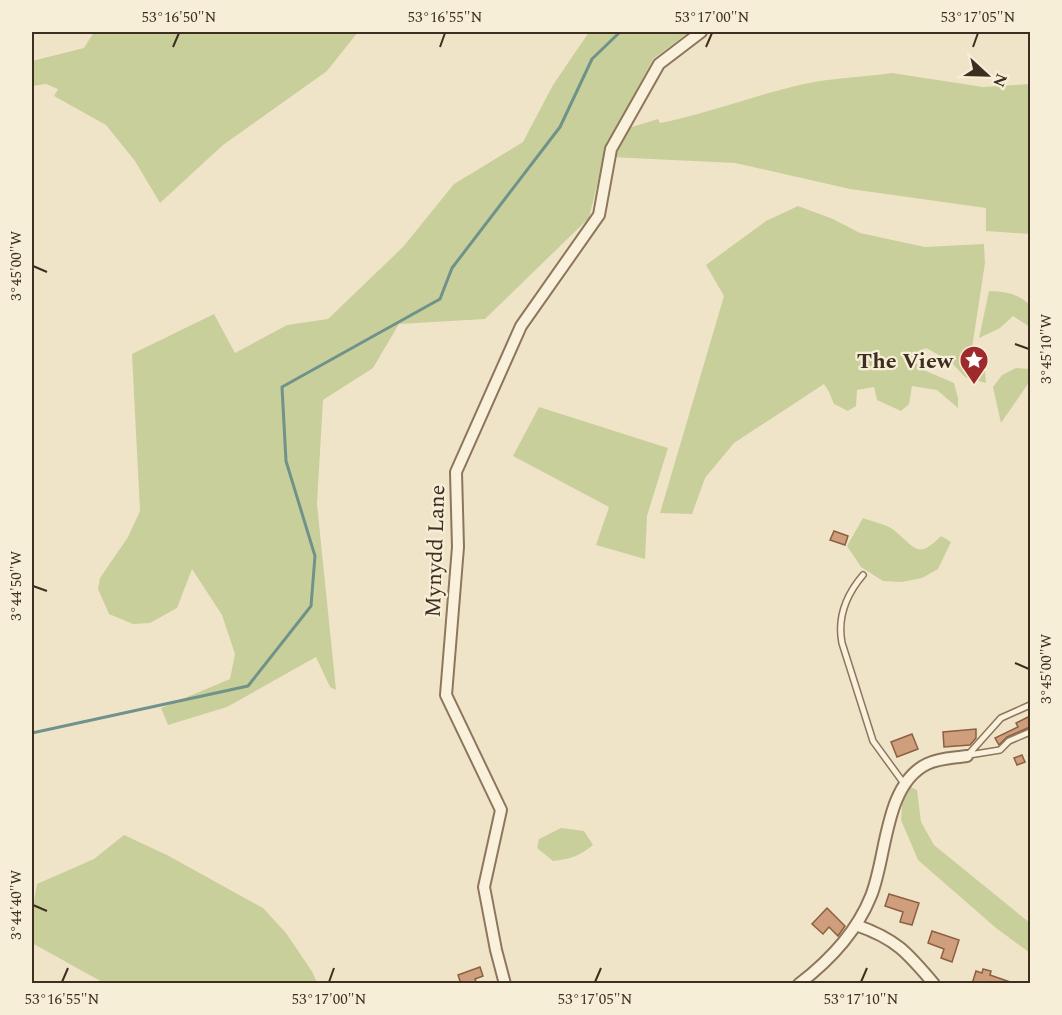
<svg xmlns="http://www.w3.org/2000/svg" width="1062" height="1015" font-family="Spectral,serif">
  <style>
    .green { fill: #c9cf9b }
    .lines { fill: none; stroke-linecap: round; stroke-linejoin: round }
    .stream { stroke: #6f938a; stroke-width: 3 }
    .building { fill: #cf9f7d; stroke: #8d5f41; stroke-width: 1.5 }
    .lane-casing { stroke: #8d765c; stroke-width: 8 }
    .street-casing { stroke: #8d765c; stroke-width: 14 }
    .lane { stroke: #faf1dc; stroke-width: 5 }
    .street { stroke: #faf1dc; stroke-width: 10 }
    .ticks { fill: none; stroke: #3d2e20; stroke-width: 2 }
    .labels { text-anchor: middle; stroke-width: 4.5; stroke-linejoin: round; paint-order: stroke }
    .poi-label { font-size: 22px; font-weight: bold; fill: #3d2e20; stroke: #f7eed8; text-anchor: end }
    .street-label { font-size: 22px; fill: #3d2e20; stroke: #f7eed8 }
    .neatline { fill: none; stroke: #3d2e20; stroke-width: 2 }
    .ticks-label { font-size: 15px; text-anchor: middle; fill: #3d2e20 }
  </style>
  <rect width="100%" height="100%" fill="#f0e4c8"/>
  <path class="green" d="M94,32H358L327,71L223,145L160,203L135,161L106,125L54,96L58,89L46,84L32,86V61L84,48Z
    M589,32H689L653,59L607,144L589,218L485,319L399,324L373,368L323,400L317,504L336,690L330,687L316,657L227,707L168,725L161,708L230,679L235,654L222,615L192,569L177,608L150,623L133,624L109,614L98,589L100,578L128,537L140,511L132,354L214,314L235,353L287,325L328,319L403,247L454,184L523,142L553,85Z
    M892,73L983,87L1030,84V234L986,231V208L850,189L735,163L610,157L622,130L658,119L660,123C709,113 755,95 804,84C832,78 863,77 892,73Z
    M798,206L833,219L860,233L925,247L984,244L985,263L972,348L985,371L986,383L965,377L950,361L926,348L912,355L919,368L954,383L958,398V408L937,390L912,386L909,404L901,411L877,400L874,387L857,390L856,406L848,411L834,404L829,392L824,384L734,443L705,478L692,514L660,513L724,296L706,265L766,221Z
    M989,291C1008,292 1016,293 1030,305V327L1013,316L1000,328L979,338Z
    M1016,368L1030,369V381L1001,423L993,387L1002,375Z
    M539,407L668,448L647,516L645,559L596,545L609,507L513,456Z
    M863,518C873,522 887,524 895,531C916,548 917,560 941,536L951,542L938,569L922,578L902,582L883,581L861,567L847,546Z
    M911,787L917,790L921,822L934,845L1030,923V953L996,928L918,860L901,820L903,794Z
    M561,828L584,831L593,845C580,856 570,859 553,861L537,848L539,839Z
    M124,835L167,855L263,908L286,933L313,973L317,983H104L32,943V913L37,884L94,859Z"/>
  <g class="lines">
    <path class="stream" d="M32,733L248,686L311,606L315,556L286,461L282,387L440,299L452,268L560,127L592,59L620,32"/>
  </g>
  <path class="building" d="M834,531L848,536L845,545L830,540Z
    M1030,716V727L1007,737L999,745L995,738L1018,727L1016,723Z
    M976,729V738L970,745L944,747L943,732Z
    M912,734L918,749L897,757L891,742Z
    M1022,755L1025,762L1017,765L1014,758Z
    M889,894L919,903L912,925L900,922L903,912L885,906Z
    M827,908L845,926L838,936L829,927L823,934L812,924Z
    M932,931L959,940L952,962L941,958L944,949L928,943Z
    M480,967L483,976L475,979L477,984H461L458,975Z
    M983,969L991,971L990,975L1010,982L1009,984H972L976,971L982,973Z"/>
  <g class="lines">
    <g class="lane-casing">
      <path id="lane" d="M863,575C846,595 837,617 842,643L873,741L905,785
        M969,755L1000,750L1009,741L1030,732
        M967,756L1001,718L1030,705"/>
    </g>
    <g class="street-casing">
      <path id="street" d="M856,925C896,939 907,952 934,984
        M505,984L496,950L484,887L501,810L446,695L458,547L456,472L521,326L599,215L611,149L659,64L701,32
        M799,984C829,961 857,931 871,896C887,857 884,785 927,764C939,758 954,758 967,756"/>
    </g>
    <use href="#lane" class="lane"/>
    <use href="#street" class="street"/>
  </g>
  <path class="ticks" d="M173,47L179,33M440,47L445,33M706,47L712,33M973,47L978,33M33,266L47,272M1015,344L1029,349M33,586L47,591M1015,663L1029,669M33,905L47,911M62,982L68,968M329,982L334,968M595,982L601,968M861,982L867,968"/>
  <defs>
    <g id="sight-pin" transform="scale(1.5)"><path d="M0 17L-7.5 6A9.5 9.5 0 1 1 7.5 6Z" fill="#9e2a2b" stroke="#f7eed8"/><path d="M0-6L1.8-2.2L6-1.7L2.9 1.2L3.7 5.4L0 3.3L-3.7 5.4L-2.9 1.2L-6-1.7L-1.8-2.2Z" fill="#fff"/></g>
  </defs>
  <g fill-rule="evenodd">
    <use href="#sight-pin" x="974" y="360"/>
  </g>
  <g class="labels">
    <g class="poi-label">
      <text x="953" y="368">The View</text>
    </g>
    <g class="street-label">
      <text transform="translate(434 551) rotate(-88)" y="8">Mynydd Lane</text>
    </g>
  </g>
  <rect width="1062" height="1015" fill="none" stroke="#f7eed8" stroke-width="66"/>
  <g transform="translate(987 75) rotate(112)" stroke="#f7eed8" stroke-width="4.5" paint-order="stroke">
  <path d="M0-4.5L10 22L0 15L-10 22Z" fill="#3d2e20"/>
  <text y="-9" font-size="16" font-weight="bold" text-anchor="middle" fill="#3d2e20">N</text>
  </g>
  <rect x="33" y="33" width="996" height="949" class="neatline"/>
  <g class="ticks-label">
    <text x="179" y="22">53°16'50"N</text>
    <text x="445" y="22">53°16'55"N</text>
    <text x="712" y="22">53°17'00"N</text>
    <text x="978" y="22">53°17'05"N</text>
    <text transform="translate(16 266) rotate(-90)" y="5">3°45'00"W</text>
    <text transform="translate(1046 349) rotate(-90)" y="5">3°45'10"W</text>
    <text transform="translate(16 586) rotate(-90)" y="5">3°44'50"W</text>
    <text transform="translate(1046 669) rotate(-90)" y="5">3°45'00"W</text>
    <text transform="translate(16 905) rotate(-90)" y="5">3°44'40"W</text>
    <text x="62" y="1004">53°16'55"N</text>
    <text x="329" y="1004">53°17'00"N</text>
    <text x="595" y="1004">53°17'05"N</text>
    <text x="861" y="1004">53°17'10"N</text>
  </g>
</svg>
